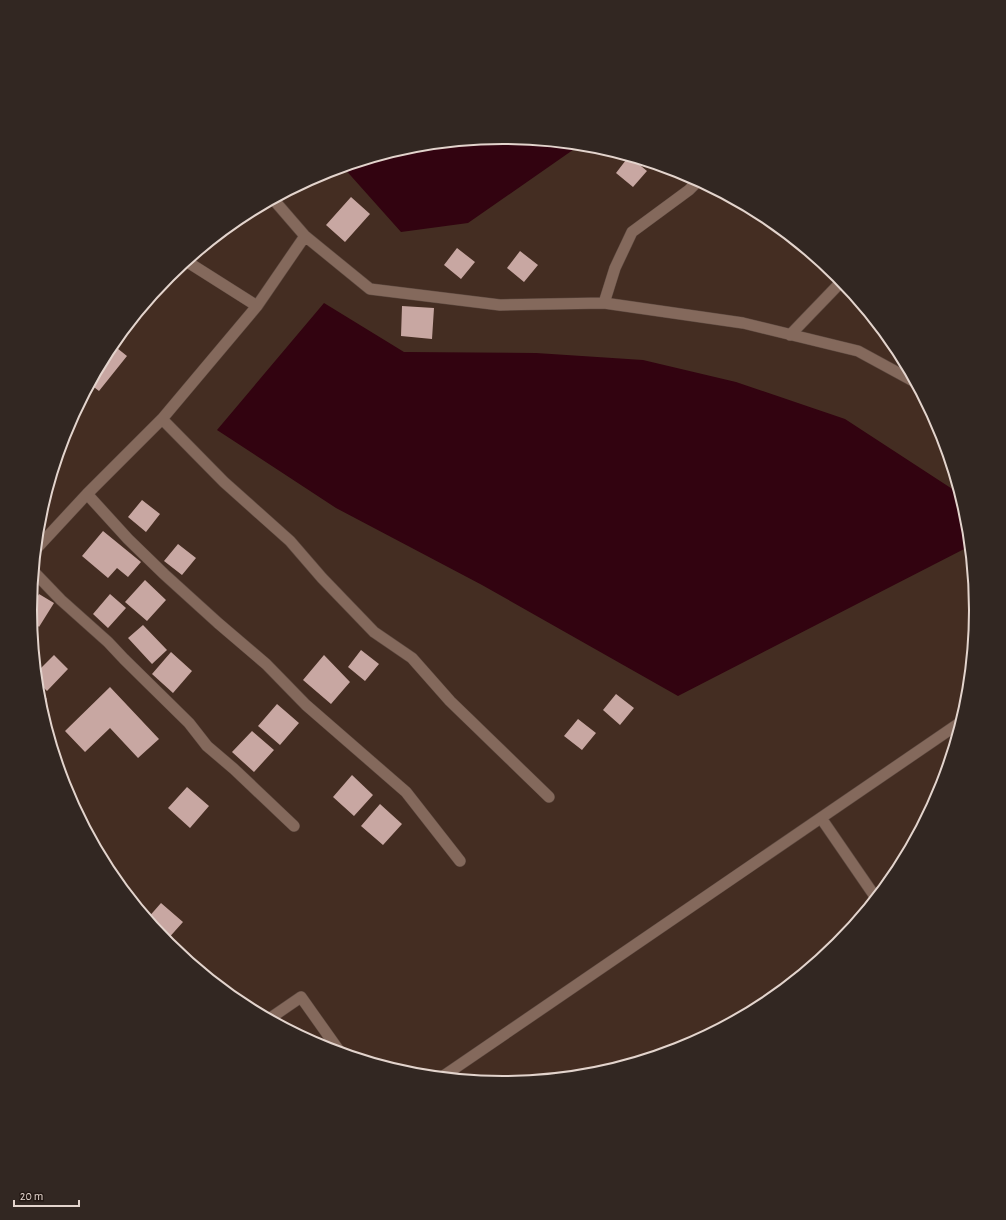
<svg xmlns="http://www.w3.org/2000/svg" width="1006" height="1220" font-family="'Alegreya Sans',sans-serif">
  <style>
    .water { fill: #320310 }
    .building { fill: #c8a7a2 }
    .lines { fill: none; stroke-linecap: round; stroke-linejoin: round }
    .minor-casing { stroke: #5e4a41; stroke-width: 12 }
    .minor { stroke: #84695c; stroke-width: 11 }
    .rim { fill: none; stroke: #e3d4cd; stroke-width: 2 }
  </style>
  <rect width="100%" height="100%" fill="#442d22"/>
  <path class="water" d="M503,137L580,145L468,223L401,232L343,167L411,146Z
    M324,303L404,352L536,353L643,360L736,382L845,419L960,494L967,518L970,546L678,696L482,585L336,508L217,430Z"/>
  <path class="building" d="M629,156L647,171L633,187L616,173Z
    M351,197L370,214L345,242L326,225Z
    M457,248L475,262L461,279L444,265Z
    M520,251L538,265L524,282L507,268Z
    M402,306L434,308L432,339L401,336Z
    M112,344L127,356L99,391L90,384Z
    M142,500L160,514L146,532L128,517Z
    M103,531L141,562L128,577L117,568L108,578L82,556Z
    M178,544L196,558L182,575L164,561Z
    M145,580L166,600L147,621L125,602Z
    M39,594L54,603L39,627L31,618L30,610Z
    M110,594L126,608L108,628L93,614Z
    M143,625L167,650L152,664L128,638Z
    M361,650L379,664L365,681L348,667Z
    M171,652L192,671L173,693L152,674Z
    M54,655L68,669L47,691L37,681L36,673Z
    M324,655L350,682L331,704L303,680Z
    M110,687L159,739L138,758L110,728L85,752L65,731Z
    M38,691L47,699L40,706L39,702Z
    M616,694L634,708L620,725L603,710Z
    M277,704L299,723L280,745L258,726Z
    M578,719L596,733L582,750L564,736Z
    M252,731L274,750L254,772L232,752Z
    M55,753L61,761L58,763L55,755Z
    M352,775L373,795L354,816L333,797Z
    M187,787L209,806L190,828L168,808Z
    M380,804L402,824L383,845L361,826Z
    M161,903L183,922L166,941L147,919Z"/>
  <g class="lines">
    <g class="minor-casing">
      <path id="minor" d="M305,236L370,289L500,305L604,303L743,323L858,351L915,382
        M186,261L257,306
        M604,303L615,268L632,232L689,190L698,181
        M790,335L842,281
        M162,419L224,482L290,541L322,578L374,632L412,658L450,701L549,797
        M87,494L128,539L164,574L218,623L266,664L306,705L406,792L460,861
        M36,549L87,494L162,419L257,306L305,236L273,199
        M34,572L61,600L108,642L124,659L189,723L207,746L234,769L294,826
        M821,818L876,898
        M269,1019L301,997L340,1052
        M442,1077L961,722"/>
    </g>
    <use href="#minor" class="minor"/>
  </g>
  <path d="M0 0H1006V1220H0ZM37 610a466 466 0 1 1 932 0a466 466 0 1 1-932 0Z" fill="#322722" fill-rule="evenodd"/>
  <path class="rim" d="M37 610a466 466 0 1 1 932 0a466 466 0 1 1-932 0Z"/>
  <path d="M14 1200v6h65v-6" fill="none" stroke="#e3d4cd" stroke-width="2"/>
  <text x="20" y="1200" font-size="12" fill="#e3d4cd" stroke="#231813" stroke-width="3" paint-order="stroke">20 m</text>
</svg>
